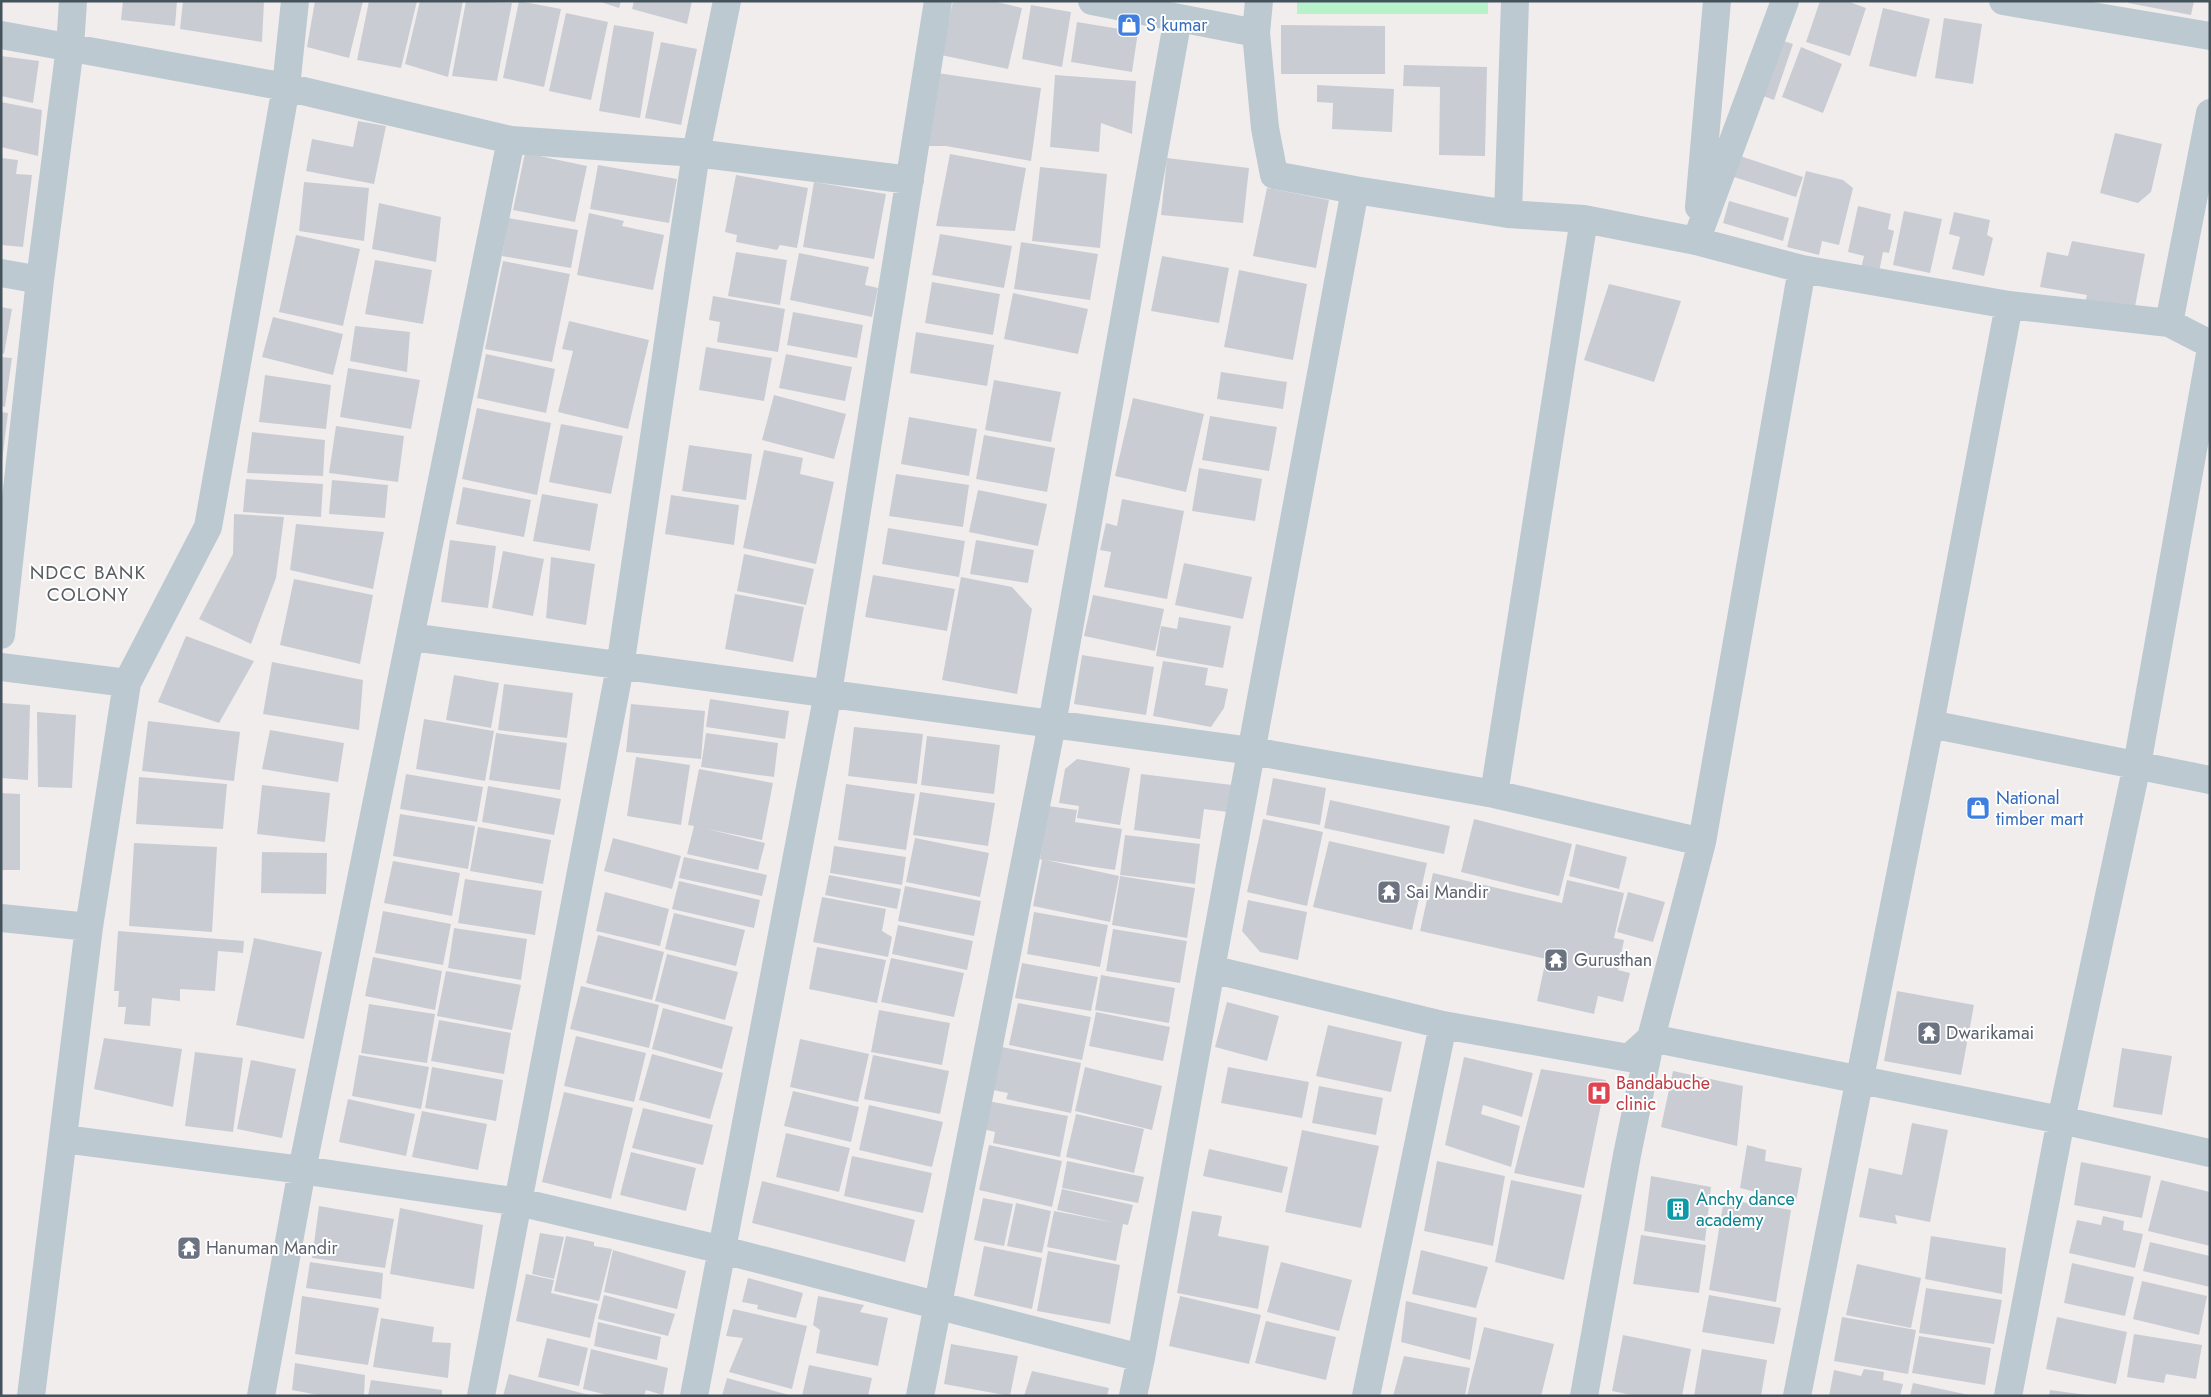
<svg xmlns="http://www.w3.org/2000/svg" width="2211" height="1397" font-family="Jost,sans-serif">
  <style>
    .green { fill: #b8f2cb }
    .building { fill: #c9cdd3 }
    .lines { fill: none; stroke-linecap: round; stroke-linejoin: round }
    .street { stroke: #bdc9d1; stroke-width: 28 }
    .labels { text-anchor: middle; stroke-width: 4; stroke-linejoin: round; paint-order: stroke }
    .shop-label { font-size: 18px; fill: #366cbe; stroke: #fff; text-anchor: start }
    .worship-label { font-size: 18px; fill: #5b616d; stroke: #fff; text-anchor: start }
    .health-label { font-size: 18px; fill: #be3a42; stroke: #fff; text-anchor: start }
    .culture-label { font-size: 18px; fill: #0d838f; stroke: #fff; text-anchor: start }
    .neighbourhood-label { font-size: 19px; letter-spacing: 1px; fill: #5a5e63; stroke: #fff }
  </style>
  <rect width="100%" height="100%" fill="#f1eded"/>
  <path class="green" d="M1297,1H1488V14H1297Z"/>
  <path class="building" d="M123,1H177L175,26L121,20Z
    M183,1H264L262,42L180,29Z
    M315,1H363L349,58L307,47Z
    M369,1H417L401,68L357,60Z
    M420,1H463L448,77L405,64Z
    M466,1L512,3L497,81L452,76Z
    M519,1L561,9L544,87L503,78Z
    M598,1H621L619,8Z
    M634,1H692L687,24L632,9Z
    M953,1H993L1022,8L1008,69L941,55Z
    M1820,1H1847L1866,8L1850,56L1806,42Z
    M2128,1H2194L2191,15L2128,3Z
    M1031,5L1071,12L1062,67L1022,59Z
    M1883,8L1930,19L1916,77L1869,66Z
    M566,13L608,22L591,100L549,91Z
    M1944,18L1982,24L1973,84L1935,78Z
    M1077,22L1138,32L1132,72L1071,62Z
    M614,25L654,32L640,118L599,111Z
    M1281,25L1385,26V74H1281Z
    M1777,39L1793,44L1774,100L1758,94Z
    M661,42L697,49L681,125L645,118Z
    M1801,47L1842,64L1823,113L1782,97Z
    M1,56L39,61L33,103L1,96Z
    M1404,65L1487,67L1485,156L1439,155L1440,87L1403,86Z
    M937,73L1041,88L1031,161L946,146H926Z
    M1055,75L1136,81L1132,134L1101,123L1099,152L1050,147Z
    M1317,85L1394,89L1392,132L1332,129L1333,103L1317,102Z
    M1,102L42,110L38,156L1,147Z
    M358,121L386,126L374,184L306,171L312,139L353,147Z
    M2115,133L2162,144L2151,192L2138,203L2100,193Z
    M525,153L587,166L575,222L513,210Z
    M950,154L1026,168L1015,231L936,226Z
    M1740,156L1803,177L1796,197L1734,177Z
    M1,158L18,160L16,174L32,175L23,247L1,245Z
    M1167,158L1249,168L1243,223L1161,215Z
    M598,165L677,179L669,223L590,209Z
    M1040,167L1107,174L1100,248L1032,241Z
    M1806,171L1843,180L1853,188L1839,245L1822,241L1819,255L1787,247Z
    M736,175L808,188L797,248L780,245L777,250L736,242L737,235L725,232Z
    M304,182L369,188L364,241L299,231Z
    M814,182L886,194L874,259L803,247Z
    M1267,188L1329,200L1316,268L1253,256Z
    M1729,201L1789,218L1783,241L1723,223Z
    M379,203L441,217L436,262L372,249Z
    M1858,206L1891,214L1888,229L1894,231L1889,253L1883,252L1879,272L1861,268L1864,256L1848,252Z
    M1904,211L1942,219L1930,273L1893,265Z
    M1954,212L1990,220L1987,235L1993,238L1984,276L1952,269L1960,237L1949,234Z
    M589,213L624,221L622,226L664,235L653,290L577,275Z
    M508,218L578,230L571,268L502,256Z
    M940,234L1012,246L1004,288L932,275Z
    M296,235L360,249L343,326L279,312Z
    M2072,241L2145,254L2134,312L2085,303L2087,295L2040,287L2047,252L2068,256Z
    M1021,242L1098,254L1090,300L1014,289Z
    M736,252L787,260L780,305L728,296Z
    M799,253L869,267L865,285L878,288L872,317L790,300Z
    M1162,256L1229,268L1219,323L1151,311Z
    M375,260L432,270L423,324L365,314Z
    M503,261L570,274L552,362L485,349Z
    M1239,270L1307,284L1293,360L1224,347Z
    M932,282L1000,294L993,335L925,323Z
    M1609,284L1681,301L1654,382L1584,360Z
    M1013,293L1088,309L1078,354L1004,339Z
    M713,296L785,309L778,352L717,342L720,322L709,320Z
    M1,307L12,309L4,354L1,353Z
    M793,312L863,325L857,358L787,345Z
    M273,317L343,334L333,375L262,357Z
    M569,321L649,340L628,429L558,412L573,351L562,349Z
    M355,326L410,332L407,372L350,361Z
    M916,332L994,345L987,386L910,373Z
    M706,347L772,358L764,401L699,390Z
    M486,354L555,369L546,413L477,398Z
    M786,354L852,367L845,401L779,388Z
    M1,357L12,358L5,407L1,406Z
    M348,368L420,380L411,429L340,417Z
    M1221,372L1287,382L1283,409L1217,399Z
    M265,375L331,385L326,429L259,422Z
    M994,380L1061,392L1051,442L985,430Z
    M774,395L846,414L834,459L762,440Z
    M1133,398L1204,414L1186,492L1115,476Z
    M477,408L551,423L537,495L462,479Z
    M1,412L8,413L2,461H1Z
    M1210,416L1277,427L1269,471L1202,460Z
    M909,417L977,429L969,476L901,464Z
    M561,424L623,436L611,494L549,482Z
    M336,426L404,436L398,482L329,473Z
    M252,432L325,440L323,476L247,473Z
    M984,435L1055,448L1047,492L976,479Z
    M689,445L752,454L746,500L682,491Z
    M764,450L803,458L800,474L834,482L816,564L743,548Z
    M1199,468L1262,479L1255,521L1192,511Z
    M896,474L969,485L963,527L889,516Z
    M246,479L323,484L321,517L243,512Z
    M332,480L388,485L385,518L329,514Z
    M463,487L531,500L524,537L456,524Z
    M978,490L1047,504L1038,546L969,532Z
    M542,494L598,504L590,551L533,541Z
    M671,495L739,505L734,545L665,534Z
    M1122,499L1184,511L1167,599L1104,587L1111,552L1100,550L1106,523L1117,526Z
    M234,514L284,517L276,578L251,644L199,619L233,554Z
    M296,524L384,532L373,589L290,570Z
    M888,528L965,541L959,577L882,564Z
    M450,540L496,546L488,608L441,602Z
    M976,540L1034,550L1028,583L970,574Z
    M503,551L544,559L533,616L492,608Z
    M744,554L814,569L806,605L737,591Z
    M551,557L595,564L586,625L546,618Z
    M1184,563L1252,577L1243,619L1175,605Z
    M873,575L955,589L947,631L865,617Z
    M961,577L1012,587L1032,609L1017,694L942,680Z
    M294,579L373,595L360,664L280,645Z
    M735,594L804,607L793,662L725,649Z
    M1093,595L1164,609L1155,651L1084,636Z
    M1179,617L1231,626L1223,668L1156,656L1161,626L1177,629Z
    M186,636L254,661L219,723L158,702Z
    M1082,655L1154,667L1146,715L1074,704Z
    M1163,661L1208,668L1205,685L1228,689L1224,708L1211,727L1153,716Z
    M272,662L363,680L359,730L263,714Z
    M454,675L499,683L491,728L446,720Z
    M504,684L573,693L567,738L498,730Z
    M710,699L789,711L785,739L706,727Z
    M1,703L30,705L28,780L1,778Z
    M631,704L705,711L701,759L626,752Z
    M37,712L76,715L72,788L38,787Z
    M424,719L494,731L485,781L416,769Z
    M148,721L240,732L234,781L142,771Z
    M854,727L923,734L917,784L848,776Z
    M270,730L344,743L338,782L262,769Z
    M496,733L567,743L560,790L489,780Z
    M706,733L778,743L774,777L701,767Z
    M927,736L1000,745L994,794L921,785Z
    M636,757L690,765L681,825L627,816Z
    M1077,759L1130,768L1120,825L1077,818L1079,806L1059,803L1065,769Z
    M699,769L773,783L762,840L707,829L765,843L758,870L687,854L694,826L688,825Z
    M406,774L483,787L477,822L400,809Z
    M1141,774L1232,785L1228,812L1204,809L1200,839L1134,830Z
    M139,777L227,784L223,829L136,824Z
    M1273,778L1326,788L1320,825L1266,815Z
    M846,784L915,794L906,850L838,840Z
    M262,785L330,793L325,842L257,834Z
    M488,786L561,799L554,835L482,822Z
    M920,792L995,803L988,846L913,835Z
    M1,793L20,794V870H1Z
    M1330,800L1450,826L1444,854L1324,828Z
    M1048,806L1077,810L1075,822L1122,829L1115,870L1046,860L1119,876L1110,922L1033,906L1042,860L1040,859Z
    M400,814L475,826L468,869L393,856Z
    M1263,819L1323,832L1307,906L1247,892Z
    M1474,819L1572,844L1559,896L1461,872Z
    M478,827L551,840L543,884L470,871Z
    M1125,835L1200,844L1195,884L1120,875Z
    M613,838L681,856L672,889L604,871Z
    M915,838L989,853L980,897L906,882Z
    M1329,841L1427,863L1412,930L1313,907Z
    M134,843L217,847L212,932L129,926Z
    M1576,844L1627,857L1619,889L1569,876Z
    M834,846L906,857L902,885L830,873Z
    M262,852L327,853L326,894L261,893Z
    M684,857L767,875L762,896L679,878Z
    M393,861L460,873L452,916L384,903Z
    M1433,873L1562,903L1567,880L1624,893L1614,938L1624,940L1618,970L1630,973L1623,1002L1598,996L1594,1014L1537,1001L1546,959L1420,931Z
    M829,875L901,889L897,909L825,895Z
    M1120,876L1195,888L1187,938L1112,925Z
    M465,879L542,891L535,935L458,923Z
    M679,881L760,900L754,928L672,909Z
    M905,886L981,901L974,936L898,921Z
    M605,892L669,909L660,946L596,931Z
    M1628,892L1665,902L1653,942L1617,932Z
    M822,897L886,909L882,931L892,937L888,957L813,942Z
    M1248,900L1307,912L1298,960L1260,952L1242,931Z
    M383,911L451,924L443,965L375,953Z
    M1034,912L1108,925L1100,967L1027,954Z
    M674,913L745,930L736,966L665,949Z
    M898,925L973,941L967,970L892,954Z
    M454,928L527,939L521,980L448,968Z
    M1113,929L1187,941L1180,983L1106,971Z
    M118,931L244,941L243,953L218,951L215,991L180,989V1001L152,998L150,1026L124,1024L126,1007H118L119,991H114Z
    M598,935L664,952L652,1000L586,983Z
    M254,938L322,952L304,1039L236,1025Z
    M817,947L886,960L877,1003L809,989Z
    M667,954L738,972L725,1020L655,1001Z
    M373,957L442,971L435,1010L365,996Z
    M891,958L964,973L954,1017L881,1002Z
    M1022,963L1098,977L1091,1011L1015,998Z
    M446,971L521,985L512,1030L437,1016Z
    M1101,975L1175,988L1169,1023L1095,1010Z
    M581,986L659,1005L649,1048L570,1029Z
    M1897,991L1974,1005L1961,1075L1884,1061Z
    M1227,1002L1279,1016L1267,1061L1215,1047Z
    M1018,1003L1091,1017L1082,1060L1009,1045Z
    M369,1004L435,1014L427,1063L361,1053Z
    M663,1008L733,1027L722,1069L652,1049Z
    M879,1010L950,1023L942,1065L871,1052Z
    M1096,1012L1170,1027L1163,1061L1089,1046Z
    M439,1020L511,1033L504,1074L431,1061Z
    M1328,1025L1402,1042L1391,1092L1316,1076Z
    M576,1036L646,1053L634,1102L564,1086Z
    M104,1038L182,1049L173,1107L94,1089Z
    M800,1039L869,1054L858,1102L790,1087Z
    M1002,1047L1081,1063L1071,1113L1006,1099L1008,1093L993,1090Z
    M2122,1048L2172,1056L2162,1115L2113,1107Z
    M195,1052L243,1058L233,1132L185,1126Z
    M652,1054L723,1073L710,1119L639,1100Z
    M359,1055L429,1067L421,1109L352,1096Z
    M873,1055L949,1071L940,1114L864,1099Z
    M1464,1057L1533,1073L1522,1117L1483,1105L1481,1114L1520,1126L1511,1167L1445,1145Z
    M251,1060L296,1069L282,1138L237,1129Z
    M432,1067L503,1080L496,1121L425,1108Z
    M1085,1067L1162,1086L1152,1130L1075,1111Z
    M1228,1067L1309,1082L1302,1118L1221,1103Z
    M1541,1069L1606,1080L1584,1188L1514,1173Z
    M1673,1071L1743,1086L1737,1146L1661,1127Z
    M1319,1086L1383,1098L1376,1135L1312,1123Z
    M793,1091L859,1107L851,1142L784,1126Z
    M564,1092L633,1108L611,1199L542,1182Z
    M348,1099L415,1114L406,1156L339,1142Z
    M988,1101L1068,1116L1060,1157L993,1143L995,1132L983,1129Z
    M869,1105L943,1122L932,1167L859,1150Z
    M643,1108L713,1125L703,1165L632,1148Z
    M422,1111L487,1124L478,1170L412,1157Z
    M1076,1114L1144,1129L1134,1173L1066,1157Z
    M1912,1123L1948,1130L1930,1222L1895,1215L1897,1224L1859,1217L1869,1168L1902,1175Z
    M1302,1130L1379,1146L1361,1228L1285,1212Z
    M786,1133L850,1148L839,1192L776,1177Z
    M989,1145L1062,1161L1052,1207L979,1190Z
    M1747,1145L1766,1150L1765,1161L1802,1168L1796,1202L1740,1188Z
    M1209,1149L1288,1167L1282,1193L1203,1176Z
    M631,1152L696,1168L686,1211L620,1195Z
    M852,1156L932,1173L923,1213L844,1196Z
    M1067,1161L1144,1177L1138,1203L1062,1188Z
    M1437,1161L1505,1176L1493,1246L1424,1231Z
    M2081,1162L2151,1176L2142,1218L2074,1205Z
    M1651,1176L1711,1187L1705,1241L1644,1231Z
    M1511,1180L1582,1195L1564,1280L1495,1262Z
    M2161,1180L2210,1192V1246L2148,1231Z
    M762,1181L915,1220L905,1262L752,1223Z
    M1062,1189L1133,1205L1128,1225L1123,1224L1116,1261L1047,1247L1054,1211L1116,1223L1057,1210Z
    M983,1198L1013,1204L1004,1246L974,1240Z
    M1724,1199L1791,1210L1776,1302L1709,1290Z
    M1016,1203L1051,1211L1042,1253L1007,1246Z
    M319,1206L394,1219L385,1268L312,1258Z
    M400,1208L483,1225L474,1289L390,1274Z
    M1192,1211L1222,1216L1218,1236L1269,1246L1258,1309L1177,1293Z
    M2103,1216L2124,1221L2123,1230L2143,1234L2135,1268L2069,1253L2077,1220L2101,1225Z
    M540,1233L564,1237L554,1279L532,1274Z
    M1641,1235L1706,1245L1699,1293L1633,1284Z
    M566,1236L594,1242V1246L612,1249L599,1301L554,1291Z
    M1931,1236L2006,1248L2002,1294L1925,1279Z
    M2150,1242L2210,1256V1287L2143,1271Z
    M984,1246L1042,1258L1032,1309L974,1296Z
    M613,1250L686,1271L677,1309L604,1292Z
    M1421,1250L1488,1267L1476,1308L1412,1294Z
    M1048,1251L1120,1265L1110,1324L1037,1311Z
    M310,1262L383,1273L381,1299L306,1288Z
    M1281,1262L1352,1280L1339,1331L1267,1312Z
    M2072,1263L2134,1277L2125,1316L2064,1303Z
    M1857,1264L1921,1278L1911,1328L1846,1315Z
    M526,1274L554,1280L551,1293L598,1304L590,1338L516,1321Z
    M748,1278L803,1293L796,1318L757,1309L758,1305L742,1302Z
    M2142,1281L2207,1296L2199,1335L2133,1319Z
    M1926,1288L2002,1300L1994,1344L1919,1333Z
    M604,1295L675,1314L668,1336L598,1319Z
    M1709,1295L1781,1308L1774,1344L1702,1332Z
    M302,1296L379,1308L368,1365L295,1354Z
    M818,1296L864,1305L860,1312L888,1318L878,1366L816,1353L820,1330L813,1325Z
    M1180,1296L1261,1315L1249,1364L1169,1346Z
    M1406,1301L1477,1318L1470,1360L1401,1342Z
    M733,1309L807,1326L792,1389L729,1372L743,1338L726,1336Z
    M1842,1317L1916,1330L1908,1374L1834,1361Z
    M2057,1317L2127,1332L2116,1384L2046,1369Z
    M381,1318L434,1327L432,1342L451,1343L448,1378L373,1367Z
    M1266,1321L1336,1337L1326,1380L1255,1363Z
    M598,1322L661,1337L657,1360L594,1346Z
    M1484,1327L1554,1344L1541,1396H1467Z
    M2134,1334L2202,1345L2196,1379L2166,1374L2164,1383L2127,1377Z
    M1623,1335L1691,1349L1682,1396H1636L1612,1391Z
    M1919,1336L1991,1348L1985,1385L1912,1373Z
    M547,1338L588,1348L579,1386L538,1377Z
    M951,1344L1018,1356L1010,1396L944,1384Z
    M591,1349L668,1368L663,1395L646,1390L644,1396H611L583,1389Z
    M1702,1349L1767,1360L1761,1396H1694Z
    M1404,1356L1470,1368L1465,1396H1393Z
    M295,1363L365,1375L364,1396H323L292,1390Z
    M809,1365L872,1378L868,1396H802Z
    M1864,1369L1884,1372L1883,1380L1903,1384L1900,1396H1829L1834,1370L1861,1376Z
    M1032,1371L1109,1388L1107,1396H1024Z
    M509,1374L589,1395V1396H503Z
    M727,1378L789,1395V1396H722Z
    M371,1380L442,1390V1396H368Z
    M1913,1383L1969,1395V1396H1910Z
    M2050,1390L2087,1395V1396H2049Z"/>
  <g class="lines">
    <path class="street" d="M1092,1L1256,33L1259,1
      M1515,1L1508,214L1584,219L1696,241L1802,269L2009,305L2169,323L2210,113
      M2003,1L2210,36
      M1256,33L1265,128L1274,175L1355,190L1211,969L1443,1025L1629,1058L1651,1038L2061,1120L2210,1153
      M1,35L286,87L511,140L302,1170L261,1396
      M511,140L696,153L910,180
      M1355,190L1508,214
      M1699,207L1717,1
      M1696,241L1785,1
      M1,273L40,280L70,47L73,1
      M2169,323L2210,344
      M1,635L40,280
      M411,637L1252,751L1494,794L1584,219
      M1,667L127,683L208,527L286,87L295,1
      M1930,724L2210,780
      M1494,794L1702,842
      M1,918L89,927L127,683
      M64,1139L302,1170L519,1202L723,1250L1141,1358L1133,1396
      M1141,1358L1211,969
      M31,1396L89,927
      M481,1396L620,667L696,153L727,1
      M694,1396L828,693L938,1
      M920,1396L1052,724L1178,18
      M1366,1396L1443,1025
      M1584,1396L1627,1155L1651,1038L1702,842L1802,269
      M1797,1396L1930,724L2009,305
      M2008,1396L2061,1120L2137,765L2210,354"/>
  </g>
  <defs>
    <g id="shop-square" transform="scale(1.25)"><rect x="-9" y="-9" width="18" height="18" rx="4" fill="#3f7fe0" stroke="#fff"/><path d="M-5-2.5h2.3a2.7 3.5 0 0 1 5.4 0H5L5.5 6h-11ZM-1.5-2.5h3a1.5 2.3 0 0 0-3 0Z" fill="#fff"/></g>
    <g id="temple-square" transform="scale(1.25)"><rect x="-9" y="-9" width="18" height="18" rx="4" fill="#6b7280" stroke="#fff"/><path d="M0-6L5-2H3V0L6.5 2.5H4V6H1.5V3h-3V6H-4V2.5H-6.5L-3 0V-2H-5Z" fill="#fff"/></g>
    <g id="hospital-square" transform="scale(1.25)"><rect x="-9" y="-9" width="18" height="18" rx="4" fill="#e0444e" stroke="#fff"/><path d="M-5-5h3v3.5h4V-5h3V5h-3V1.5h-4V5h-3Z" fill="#fff"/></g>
    <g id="building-square" transform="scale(1.25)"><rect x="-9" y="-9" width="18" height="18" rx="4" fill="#0f9aa8" stroke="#fff"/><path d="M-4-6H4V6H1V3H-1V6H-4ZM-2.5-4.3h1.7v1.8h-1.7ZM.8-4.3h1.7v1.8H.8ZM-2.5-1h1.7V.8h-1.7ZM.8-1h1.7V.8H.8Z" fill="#fff"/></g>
  </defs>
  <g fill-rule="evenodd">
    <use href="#shop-square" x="1129" y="25"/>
    <use href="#shop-square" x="1978" y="808"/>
    <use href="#temple-square" x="1389" y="892"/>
    <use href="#temple-square" x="1556" y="960"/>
    <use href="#temple-square" x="1929" y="1033"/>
    <use href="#hospital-square" x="1599" y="1093"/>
    <use href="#building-square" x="1678" y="1209"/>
    <use href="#temple-square" x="189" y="1248"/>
  </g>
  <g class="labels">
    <g class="shop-label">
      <text x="1146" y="31">S kumar</text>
      <text x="1996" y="804">National<tspan x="1996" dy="21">timber mart</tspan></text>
    </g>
    <g class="worship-label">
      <text x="1406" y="898">Sai Mandir</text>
      <text x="1574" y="966">Gurusthan</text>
      <text x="1946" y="1039">Dwarikamai</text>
      <text x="206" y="1254">Hanuman Mandir</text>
    </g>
    <g class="health-label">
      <text x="1616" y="1089">Bandabuche<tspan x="1616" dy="21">clinic</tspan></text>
    </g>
    <g class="culture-label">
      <text x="1696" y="1205">Anchy dance<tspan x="1696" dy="21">academy</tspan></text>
    </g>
    <g class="neighbourhood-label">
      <text x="88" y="579">NDCC BANK<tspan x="88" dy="22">COLONY</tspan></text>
    </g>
  </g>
  <rect width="2211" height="1397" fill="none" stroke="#44525c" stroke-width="5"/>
</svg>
